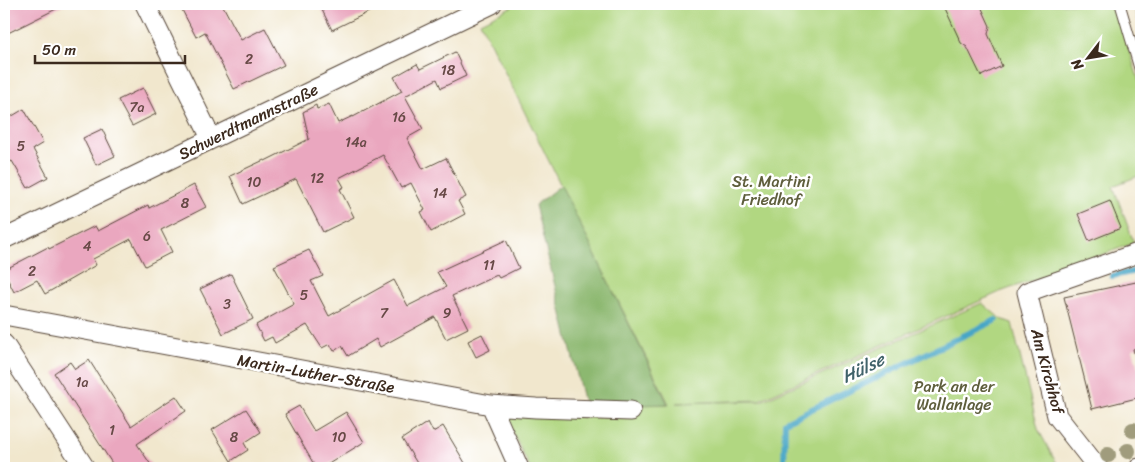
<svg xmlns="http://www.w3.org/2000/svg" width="1145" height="472" font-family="Sriracha,sans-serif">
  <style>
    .green { fill: #b1d781; stroke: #768050 }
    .forest { fill: #8cb86f; stroke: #647146 }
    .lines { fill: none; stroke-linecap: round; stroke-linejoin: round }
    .stream { stroke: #47a6c6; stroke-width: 6 }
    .building { fill: #eaa7bf }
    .service-casing { stroke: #564638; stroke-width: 11 }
    .minor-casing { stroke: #564638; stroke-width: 21 }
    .service { stroke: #fff; stroke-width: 9 }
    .minor { stroke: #fff; stroke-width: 19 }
    .tree { fill: #a09c7d }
    .labels { text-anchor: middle; stroke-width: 5; stroke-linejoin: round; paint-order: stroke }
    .number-label { font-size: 14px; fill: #674946 }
    .street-label { font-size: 16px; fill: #3b2a1e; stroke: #fff }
    .park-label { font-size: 16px; fill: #5e5e3c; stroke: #fff }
    .water-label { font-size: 18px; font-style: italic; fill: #40626a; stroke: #fff }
  </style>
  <rect width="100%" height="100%" fill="#fff"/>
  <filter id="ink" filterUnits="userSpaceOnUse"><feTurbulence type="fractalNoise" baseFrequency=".02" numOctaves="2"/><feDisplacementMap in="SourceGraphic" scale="10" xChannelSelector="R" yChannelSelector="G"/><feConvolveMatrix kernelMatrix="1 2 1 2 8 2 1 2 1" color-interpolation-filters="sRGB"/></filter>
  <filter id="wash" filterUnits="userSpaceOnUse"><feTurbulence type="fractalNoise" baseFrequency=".0096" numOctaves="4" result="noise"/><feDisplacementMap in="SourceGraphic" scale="20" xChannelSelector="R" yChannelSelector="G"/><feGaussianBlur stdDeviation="1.12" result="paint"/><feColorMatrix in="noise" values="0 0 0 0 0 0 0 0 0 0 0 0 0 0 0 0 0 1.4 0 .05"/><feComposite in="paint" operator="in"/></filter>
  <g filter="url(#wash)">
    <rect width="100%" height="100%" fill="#f1e7cd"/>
    <path class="green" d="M517,4H1114L1141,87V175L1113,186L1134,243L1000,292L759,400L676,403L761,401L982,303L1001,319L1012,323L1038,429L1059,468H530L505,417H632L634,405L669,404L480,22Z
      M1133,4H1141V29Z"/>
    <path class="forest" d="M561,185L668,404L634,405L584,403L535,205Z"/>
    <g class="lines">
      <path class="stream" d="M1112,276L1141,270
        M784,468L785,422L996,320"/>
    </g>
    <g id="blocks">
      <path class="building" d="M4,4H66L4,35Z
        M179,4H222L241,40L265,28L284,65L234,89L205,32L196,37Z
        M319,4H385L332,30Z
        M943,4H980L990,26L988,34L1002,66L981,76L967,47L961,43Z
        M455,52L466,76L441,88L437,79L405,96L423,129L407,138L423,169L446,158L466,197L458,201L465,214L431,232L421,212L425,210L411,183L401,188L383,155L339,178L344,187L340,189L354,217L323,232L296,179L243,204L230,176L264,160L265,161L309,139L303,112L316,105L317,109L329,104L338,123L353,116V117L402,91L394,77L417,64L420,69Z
        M143,88L156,114L132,126L118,100Z
        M24,109L43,143L33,149L48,177L28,188L12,161L10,162L4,150V121Z
        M102,129L115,156L96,165L83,138Z
        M194,185L206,207L161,230L172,252L145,266L131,239L93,259L96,265L45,294L37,280L14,292L4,272V270L48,247L49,249L95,226L98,231L148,205L149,208Z
        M1110,201L1121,228L1089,241L1078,214Z
        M506,240L519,268L499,278L497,275L452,296L468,328L446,339L435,317L380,347L376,339L348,356L342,346L334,351L330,344L322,348L307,325L275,343L272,337L264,341L256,325L294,304L274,266L309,250L323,276L311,281L329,316L394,280L408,306L446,287L437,272Z
        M231,274L253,319L223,334L200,289Z
        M1141,281V347L1133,349L1141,380V397L1092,409L1064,297Z
        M482,334L490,350L476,357L468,341Z
        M89,360L131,426L176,396L186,411L137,444L153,468H115L54,373L70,362L75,369Z
        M299,406L314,431L346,412L364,442L322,468H316L285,414Z
        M246,409L261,432L244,443L248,450L231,461L212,430Z
        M428,422L433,432L443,426L468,468H420L402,439Z"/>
    </g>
  </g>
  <g filter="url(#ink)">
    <use href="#blocks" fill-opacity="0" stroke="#564638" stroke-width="1"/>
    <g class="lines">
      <g class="service-casing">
        <path id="service" d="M1120,4L1141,75"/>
      </g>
      <g class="minor-casing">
        <path id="minor" d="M145,4L211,138
          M4,239L492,4
          M4,315L491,405L536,408L631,411
          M4,344L85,468
          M491,405L519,468
          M1098,468L1057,416L1027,292L1141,252
          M1139,468H1141"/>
      </g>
      <use href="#service" class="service"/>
      <use href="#minor" class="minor"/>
    </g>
    <g class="tree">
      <circle cx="1133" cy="430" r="8"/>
      <circle cx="1128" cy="451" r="8"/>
      <circle cx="1108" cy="455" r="8"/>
    </g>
  </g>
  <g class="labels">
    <g class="number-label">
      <text x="249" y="64">2</text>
      <text x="448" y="75">18</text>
      <text x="137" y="112">7a</text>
      <text x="399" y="122">16</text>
      <text x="356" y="147">14a</text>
      <text x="21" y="151">5</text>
      <text x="317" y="183">12</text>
      <text x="254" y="187">10</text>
      <text x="440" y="198">14</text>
      <text x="185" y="208">8</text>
      <text x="147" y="241">6</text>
      <text x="87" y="251">4</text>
      <text x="489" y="270">11</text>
      <text x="32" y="276">2</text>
      <text x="304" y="300">5</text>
      <text x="227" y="309">3</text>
      <text x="384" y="318">7</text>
      <text x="447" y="318">9</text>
      <text x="82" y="387">1a</text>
      <text x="112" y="435">1</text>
      <text x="234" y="442">8</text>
      <text x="339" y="442">10</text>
    </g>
    <g class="street-label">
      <text transform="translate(248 121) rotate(-26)" y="6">Schwerdtmannstraße</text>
      <text transform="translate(1048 371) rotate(75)" y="6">Am Kirchhof</text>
      <text transform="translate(316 373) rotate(10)" y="6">Martin-Luther-Straße</text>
    </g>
    <g class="park-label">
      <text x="771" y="187">St. Martini<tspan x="771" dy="18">Friedhof</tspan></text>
      <text x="954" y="392">Park an der<tspan x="954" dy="18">Wallanlage</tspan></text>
    </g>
    <g class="water-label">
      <text transform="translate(863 368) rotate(-26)" y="6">Hülse</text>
    </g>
  </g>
  <rect width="1145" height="472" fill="none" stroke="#fff" stroke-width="20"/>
  <g transform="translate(1088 58) rotate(239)" stroke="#ffffff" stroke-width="4" paint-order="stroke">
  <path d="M0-4L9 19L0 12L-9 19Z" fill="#3b2a1e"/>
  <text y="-8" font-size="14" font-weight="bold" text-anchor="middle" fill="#3b2a1e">N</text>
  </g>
  <path d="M35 55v8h150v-8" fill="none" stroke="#3b2a1e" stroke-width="2.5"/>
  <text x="42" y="55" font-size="15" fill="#3b2a1e" stroke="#ffffff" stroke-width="4" paint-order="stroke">50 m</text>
</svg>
